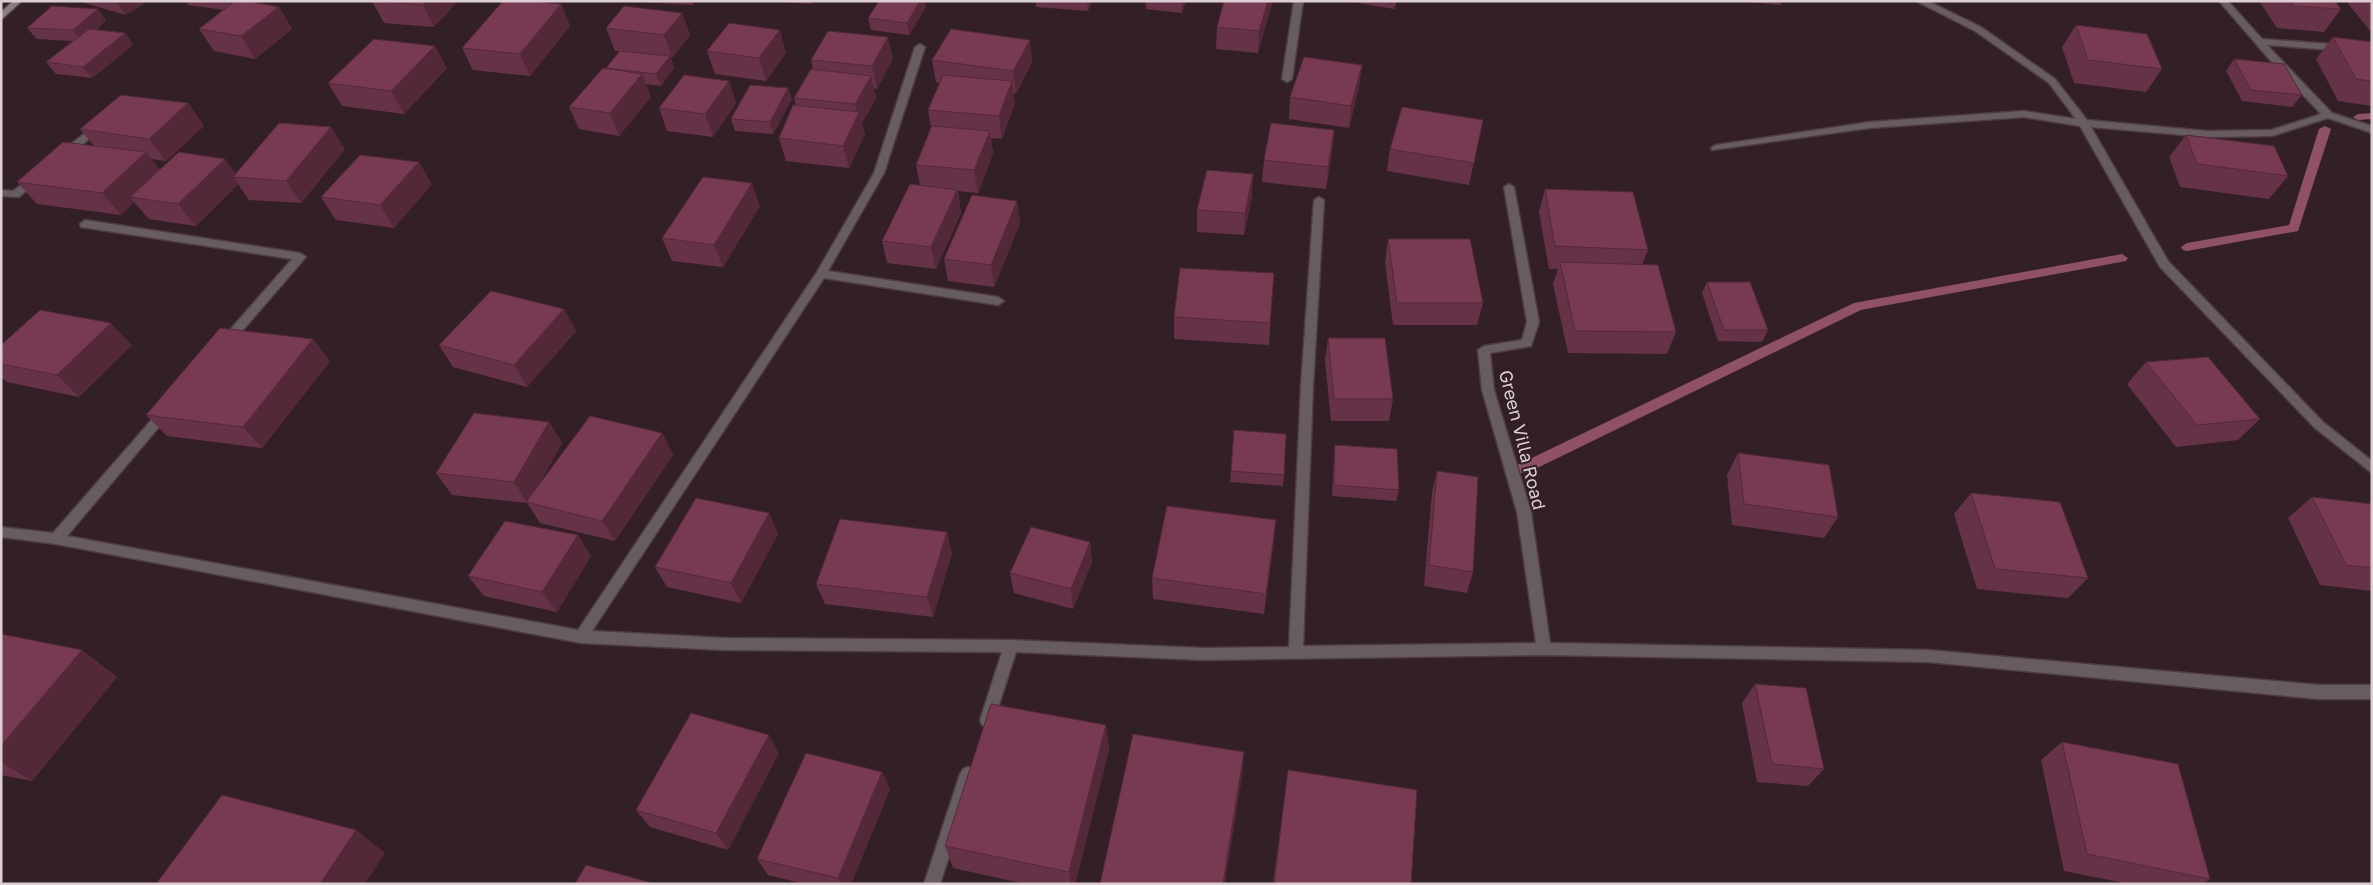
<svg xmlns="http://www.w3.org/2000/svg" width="2373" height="885" font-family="'Golos Text',sans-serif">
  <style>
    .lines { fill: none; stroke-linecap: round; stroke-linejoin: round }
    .stream { fill: #8f5068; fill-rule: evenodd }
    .street-casing { stroke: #4d3c42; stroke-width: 3 }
    .secondary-casing { stroke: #4d3c42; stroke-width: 3 }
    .street { fill: #675d60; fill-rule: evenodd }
    .secondary { fill: #8c7d81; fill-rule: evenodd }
    .wall { fill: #663247 }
    .shaded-wall { fill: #532939 }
    .building { fill: #773a52; stroke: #532939 }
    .labels { text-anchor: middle; stroke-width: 4; stroke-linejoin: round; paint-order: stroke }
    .street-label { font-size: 18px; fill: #dccfd3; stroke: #322026 }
  </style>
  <rect width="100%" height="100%" fill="#322026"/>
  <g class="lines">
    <path class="stream" d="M2372,113V119L2358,120L2353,117L2358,114Z
      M2325,126L2331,129L2298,231L2187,251L2183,250L2181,247L2187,243L2289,225L2319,129Z
      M2122,254L2128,258L2126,261L1861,310L1527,473H1517L1515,469L1517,465L1854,303Z"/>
    <g class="street-casing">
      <path id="street" d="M1294,1H1303L1292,79L1287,82L1282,79Z
        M1916,1H1928L1981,27L2055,79L2087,120L2207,131L2271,130L2321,114L2270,60L2219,1H2228L2262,39L2372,47V53L2267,45L2332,113L2372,126V133L2328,118L2272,136L2207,137L2091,127L2168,261L2323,422L2372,461V473L2315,428L2160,267L2080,126L2024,117L1870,128L1712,150L1711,148L1716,145L1870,122L2024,111L2076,119L2049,83L1975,31Z
        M920,44L925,47L884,173L828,271L998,297L1004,301L998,305L824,278L592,631L724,638L1011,640L1204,648L1289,647L1301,386L1314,200L1319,197L1324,200L1313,386L1303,646L1536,643L1517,512L1482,390L1478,350L1484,346L1522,340L1527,322L1504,187L1509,184L1514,187L1539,322L1531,346L1490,353L1494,390L1531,512L1550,643L1928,650L2319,685H2372V699H2319L1928,662L1544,655L1204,660L1016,652L994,720L992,725L987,727L982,725L980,720L1002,652L724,650L581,643L56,544L1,537V527L53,533L161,409L165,407L171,412L169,415L67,536L578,630L817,272L874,173L915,47Z
        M99,123L104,126L103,128L68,156H60V152Z
        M35,175L39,176V180L19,197L1,196V190L13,191Z
        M85,220L300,253L306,257L230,345H222L220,342L222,339L292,259L81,227L80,224Z
        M968,767L973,769L976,774L940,884H924L960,774L963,769Z"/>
    </g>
    <g class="secondary-casing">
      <path id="secondary" d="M13,1H22L1,20V12Z"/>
    </g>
    <use href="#street" class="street"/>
    <use href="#secondary" class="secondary"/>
  </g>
  <path class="wall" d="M78,1H148L126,15Z
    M186,1H248L279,7L292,29L255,59L214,51L199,29L224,10L188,5Z
    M372,1L457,2L434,27L384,23Z
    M641,1H694L692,5L642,2Z
    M770,1H814L812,4Z
    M1036,1H1092L1088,11L1036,7Z
    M1145,1H1186L1182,13L1146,9Z
    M1347,1H1397L1394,9Z
    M1740,1H1782L1780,5Z
    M2259,1H2335L2341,9L2324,32L2277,28Z
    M2346,1H2372V33Z
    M1272,3L1258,53L1216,49L1217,27Z
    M561,4L570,26L530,76L473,70L462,48Z
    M926,7L909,35L871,30L868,18Z
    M682,13L690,35L672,58L670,57L674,68L661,86L646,84L651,97L619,136L579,129L569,107L606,69L620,51H615L606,28Z
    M106,20L96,30L125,33L133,45L92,78L56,74L46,62L72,41L37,39L27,28Z
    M2076,25L2162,69L2146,92L2074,83L2062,47Z
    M2333,37L2372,42V106L2338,101L2316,59Z
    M1030,40L1032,62L1016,94L1013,93L1015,103L1002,139L991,138L993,153L978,193L958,191L961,213L936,269L887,263L882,241L920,185L916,165L931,127L928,110L940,83L936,82L932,60Z
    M707,51L786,53L766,81L715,74Z
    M893,59L877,89L873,88L876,98L862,123L865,134L849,168L786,161L779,138L796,105L794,98L813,70L811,60Z
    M2234,59L2302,95L2292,107L2242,101L2226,71Z
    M1362,65L1359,87L1349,128L1289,119L1290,97Z
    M447,68L404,114L342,106L328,83Z
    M729,81L736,103L713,137L667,131L659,108Z
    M792,99L773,134L735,131L731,119Z
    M188,103L204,126L166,161L151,159L160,170L236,174L345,149L301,203L249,200L238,184L196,226L149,219L134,202L121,215L37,204L17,182L94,146L80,129Z
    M1483,120L1469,185L1387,171L1390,149Z
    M1334,130L1332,153L1326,189L1262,182L1264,160Z
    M2186,135L2288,176L2269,199L2180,187L2169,157Z
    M432,184L394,228L336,220L321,197Z
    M1545,189L1648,250L1642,265L1676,332L1667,354L1568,353L1553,284L1558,269H1549L1539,212Z
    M1252,197L1244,235L1197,232V210Z
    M1017,201L1020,223L994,287L948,281L944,259Z
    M760,206L723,267L672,261L662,238Z
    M1388,239L1483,303L1477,325H1393L1385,262Z
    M1274,273L1269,345L1174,339V317Z
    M1707,282L1768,330L1762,342L1718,341L1702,293Z
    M564,309L576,331L527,387L453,367L439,345Z
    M1328,338L1393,399L1389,421H1331L1325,360Z
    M1,345H132L79,397L7,382L1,377Z
    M330,361L262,448L167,436L146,415Z
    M2146,362L2260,419L2238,440L2176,447L2127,384Z
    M549,422L562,443L538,486L662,433L673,455L615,541L540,523L527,503L452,495L436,473Z
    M1335,445L1399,490L1396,501L1332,496L1334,456Z
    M1738,453L1838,517L1824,538L1732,525L1727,475Z
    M1231,471L1284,475L1283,486L1230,482Z
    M1437,471L1473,572L1467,593L1424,586L1432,492Z
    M1971,493L2088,578L2068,598L1977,589L1954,514Z
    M2312,497L2372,504V591L2320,585L2288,518Z
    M769,513L778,534L741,603L667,587L655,567Z
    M1274,541L1264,614L1153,599L1152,578Z
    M1090,542L1092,562L1073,609L1014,593L1010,573Z
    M952,553L933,617L825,604L816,584Z
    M591,556L557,612L484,596L468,576Z
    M1,634L82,650L117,677L32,781L1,775Z
    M1755,684L1824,769L1808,786L1757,782L1742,703Z
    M1106,725L1109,750L1075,884H1026L953,868L945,846Z
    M2062,742L2210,879L2202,884H2129L2064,871L2041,760Z
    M779,753L728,850L650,827L636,810Z
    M1288,770L1411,884H1273Z
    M882,772L890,789L851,884H804L768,875L757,859Z"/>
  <path class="shaded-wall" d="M116,1H148L126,15Z
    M229,1H248L236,12Z
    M427,1H457V2L434,27L423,5Z
    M920,1H925L926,7L909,35L907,23Z
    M1087,1H1092L1088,11Z
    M1182,1H1186L1182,13Z
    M1268,1H1272V3L1258,53L1259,31Z
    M561,4L570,26L530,76L520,54Z
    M279,7L292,29L255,59L241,36Z
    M98,9L106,20L82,42L73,30Z
    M682,13L690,35L672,58L664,35Z
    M780,30L786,53L766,81L759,58Z
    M125,33L133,45L92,78L83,67Z
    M888,37L893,59L877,89L872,66Z
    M1030,40L1032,62L1016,94L1013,71Z
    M435,46L447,68L404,114L391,91Z
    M670,56L674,68L661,86L656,74Z
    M1362,65L1359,87L1349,128L1351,106Z
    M642,74L651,97L619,136L610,113Z
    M871,76L876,98L862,123L865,134L849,168L843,146L858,115L855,104Z
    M729,81L736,103L713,137L705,114Z
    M1012,81L1015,103L1002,139L999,116Z
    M788,88L792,99L773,134L770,122Z
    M188,103L204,126L166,161L149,139Z
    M331,127L345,149L301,203L286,181Z
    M1334,130L1332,153L1326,189L1328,167Z
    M990,131L993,153L978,193L974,170Z
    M146,152L163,174L130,197L134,202L121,215L102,193Z
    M225,159L239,178L233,177L238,184L196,226L178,204Z
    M419,162L432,184L394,228L380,205Z
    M1253,174L1252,197L1244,235L1245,213Z
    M752,183L760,206L723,267L714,245Z
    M957,190L961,213L936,269L931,247Z
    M1017,201L1020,223L994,287L991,265Z
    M564,309L576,331L527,387L514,365Z
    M111,323L132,345L79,397L57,375Z
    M313,339L330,361L262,448L243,427Z
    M549,422L562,443L529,502H527L514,482Z
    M662,433L673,455L615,541L602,521Z
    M769,513L778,534L741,603L731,583Z
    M1276,520L1274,541L1264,614L1266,594Z
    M947,532L952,553L933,617L927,597Z
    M578,535L591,556L557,612L542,592Z
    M1090,542L1092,562L1073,609L1071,589Z
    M82,650L117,677L32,781L1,762V746Z
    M1106,725L1109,750L1075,884H1071L1069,872Z
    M769,735L779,753L728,850L716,833Z
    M1244,752L1242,777L1225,884H1223Z
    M882,772L890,789L851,884H841L838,878Z
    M356,830L385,853L365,884H320Z"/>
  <path class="building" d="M235,1H247L279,7L241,36L199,29Z
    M374,1H427L423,5Z
    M503,1H530L561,4L520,54L462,48Z
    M879,1H920L907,23L868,18Z
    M1224,1H1268L1259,31L1217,27Z
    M2290,1H2335L2341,9L2294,6Z
    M52,6L98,9L73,30L27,28Z
    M624,6L682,13L664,35L606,28Z
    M729,23L780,30L759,58L707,51Z
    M2076,25L2147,34L2162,69L2088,60Z
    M89,29L125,33L83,67L46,62Z
    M951,29L1030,40L1013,71L932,60Z
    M828,31L888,37L872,66L811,60Z
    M2333,37L2372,42V81L2356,79Z
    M374,39L435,46L391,91L328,83Z
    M620,51L670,56L656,74L606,68Z
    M1304,57L1362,65L1351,106L1290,97Z
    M2234,59L2284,64L2302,95L2251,90Z
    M603,68L642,74L610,113L569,107Z
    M811,69L871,76L855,104L794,98Z
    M684,75L729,81L705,114L659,108Z
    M943,75L1012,81L999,116L928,110Z
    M750,85L788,88L770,122L731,119Z
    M121,95L188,103L149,139L80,129Z
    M793,105L859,112L843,146L779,138Z
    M1402,107L1483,120L1474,163L1390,149Z
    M279,123L331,127L286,181L233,177Z
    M1271,123L1334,130L1328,167L1264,160Z
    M932,126L990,131L974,170L916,165Z
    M2186,135L2274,146L2288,176L2197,164Z
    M63,142L146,152L102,193L17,182Z
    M179,152L225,159L178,204L130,197Z
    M360,155L419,162L380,205L321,197Z
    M1207,170L1253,174L1245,213L1197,210Z
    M703,177L752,183L714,245L662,238Z
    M910,184L957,190L931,247L882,241Z
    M1545,189L1633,192L1648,250L1555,246Z
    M972,195L1017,201L991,265L944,259Z
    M1388,239H1470L1483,303H1397Z
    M1560,262L1658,265L1676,332L1575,331Z
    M1180,268L1274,273L1270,323L1174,317Z
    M1707,282H1750L1768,330H1724Z
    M491,291L564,309L514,365L439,345Z
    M40,310L111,323L57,375L1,364V345Z
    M220,328L313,339L243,427L146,415Z
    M1328,338H1385L1393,399H1334Z
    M2208,357L2260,419L2197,425L2146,362Z
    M474,413L549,422L514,482L436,473Z
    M590,416L662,433L602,521L526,502Z
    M1234,430L1286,434L1284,475L1231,471Z
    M1335,445L1397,449L1399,490L1334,485Z
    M1738,453L1829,465L1838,517L1744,504Z
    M1437,471L1478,477L1473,572L1429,565Z
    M1971,493L2060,502L2088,578L1995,569Z
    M2312,497L2372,504V568L2346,565Z
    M696,498L769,513L731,583L655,567Z
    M1167,506L1276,520L1266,594L1152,578Z
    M840,519L947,532L927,597L816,584Z
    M505,521L578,535L542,592L468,576Z
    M1031,527L1090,542L1071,589L1010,573Z
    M1,634L82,650L1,746Z
    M1755,684L1806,688L1824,769L1772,764Z
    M991,704L1106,725L1069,872L945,846Z
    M691,713L769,735L716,833L636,810Z
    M1133,734L1244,752L1223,884H1100Z
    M2062,742L2178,764L2210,879L2087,854Z
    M806,753L882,772L838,878L757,859Z
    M1288,770L1417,790L1411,884H1274Z
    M222,795L356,830L320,884H156Z
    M586,865L656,884H575Z"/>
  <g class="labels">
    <g class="street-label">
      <text transform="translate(1522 440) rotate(76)" y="6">Green Villa Road</text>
    </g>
  </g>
  <rect width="2373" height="885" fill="none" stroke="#dccfd3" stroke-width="5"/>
</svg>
